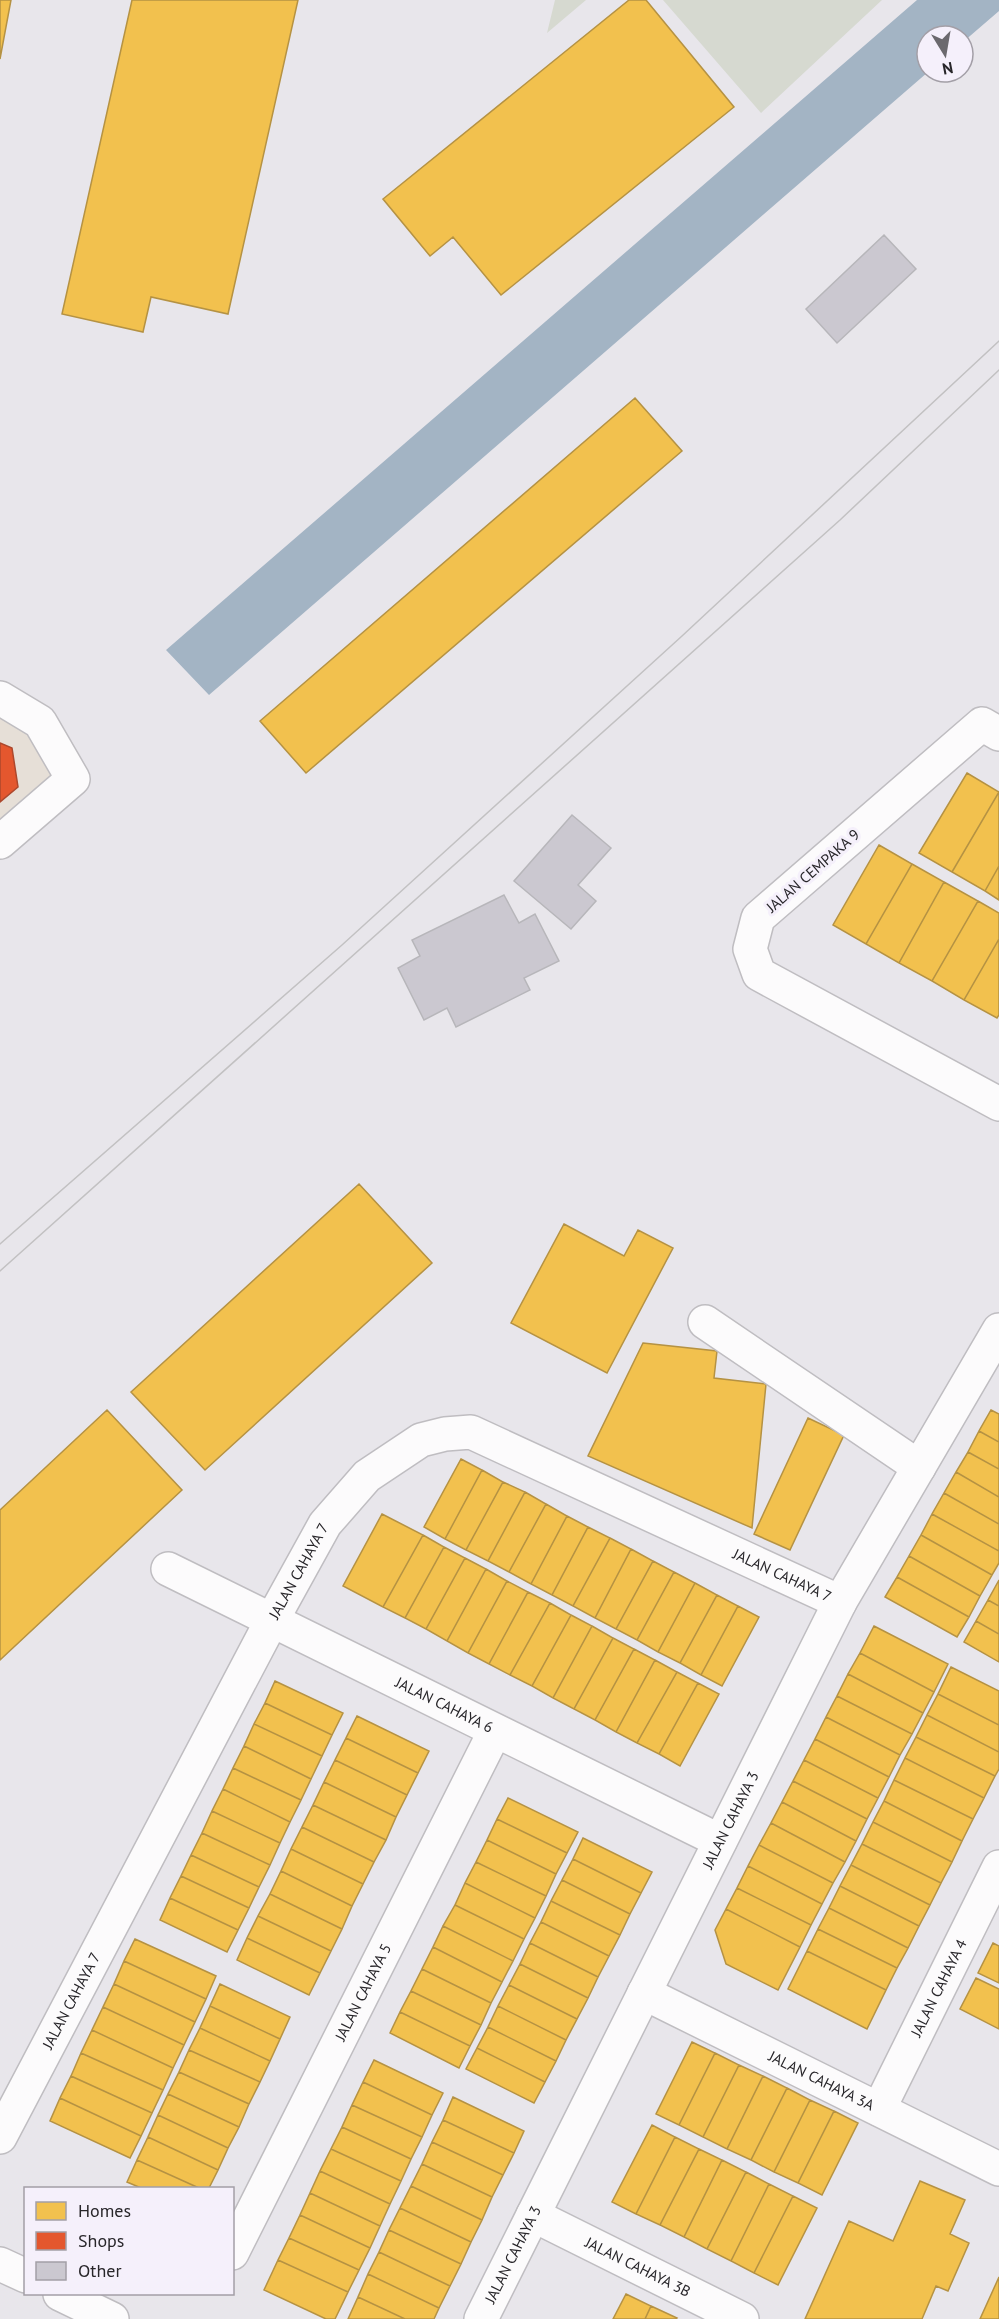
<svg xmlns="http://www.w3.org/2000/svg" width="999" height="2319" font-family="'PT Sans',sans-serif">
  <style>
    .commercial { fill: #e6dfd7 }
    .green { fill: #d6d9d0 }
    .water { fill: #a3b4c4 }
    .homes { fill: #f2c14e; stroke: #b59243; stroke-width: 1.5 }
    .shops { fill: #e4572e; stroke: #ac482d; stroke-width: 1.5 }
    .building { fill: #cbc8d0; stroke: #b7b6ba; stroke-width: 1.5 }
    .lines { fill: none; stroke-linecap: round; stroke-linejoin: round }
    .minor-casing { stroke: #bfbdc1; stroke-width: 36 }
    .minor { stroke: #fcfbfc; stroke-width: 33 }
    .tram { stroke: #c2c1c2; stroke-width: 1.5 }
    .labels { text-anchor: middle; stroke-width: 6; stroke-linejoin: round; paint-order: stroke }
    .street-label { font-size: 15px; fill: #28262a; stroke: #f5f0fb }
  </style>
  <rect width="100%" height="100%" fill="#e8e6eb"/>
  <path class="commercial" d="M0,715L29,734L52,775L0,820Z"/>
  <path class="green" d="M555,0H586L547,33Z
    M663,0H882L761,113Z"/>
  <path class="water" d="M917,0H999V11L963,42V36H927L928,72L209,695L166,650Z"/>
  <path class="homes" d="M0,0H11L0,59Z
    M132,0H298L228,314L151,297L143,332L62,314Z
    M629,0H646L734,107L501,295L453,237L430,256L383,199Z
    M635,398L682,451L306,773L260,721Z
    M967,773L999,792L952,872L919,853Z
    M999,792V866L985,891L952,872Z
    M879,845L912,864L866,944L833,925Z
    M912,864L944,882L899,963L866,944Z
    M999,866V900L985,891Z
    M944,882L978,901L932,981L899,963Z
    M978,901L999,913V939L964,1000L932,981Z
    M999,939V1015L997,1018L964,1000Z
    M359,1184L432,1263L205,1470L131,1392Z
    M564,1224L624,1256L638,1230L673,1248L607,1373L511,1323Z
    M643,1343L717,1351L714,1378L766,1384L752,1528L588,1456Z
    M107,1410L182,1490L0,1660V1510Z
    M991,1410L999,1414V1442L979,1431Z
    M808,1418L844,1435L790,1550L754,1534Z
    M979,1431L999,1442V1469L968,1452Z
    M968,1452L999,1469V1497L956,1472Z
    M461,1459L482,1470L445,1539L424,1527Z
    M482,1470L503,1482L466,1550L445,1539Z
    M956,1472L999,1497V1524L944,1493Z
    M503,1482L525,1492L488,1561L466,1550Z
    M525,1492L546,1504L509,1572L488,1561Z
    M944,1493L999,1524V1551L932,1514Z
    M546,1504L567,1516L531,1584L509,1572Z
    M382,1514L423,1535L383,1607L343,1586Z
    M932,1514L999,1551V1563L992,1575L921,1535Z
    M567,1516L588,1527L552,1595L531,1584Z
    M588,1527L610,1538L573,1606L552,1595Z
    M423,1535L444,1547L405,1618L383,1607Z
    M921,1535L992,1575L980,1596L909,1556Z
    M610,1538L631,1549L595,1618L573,1606Z
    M444,1547L465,1558L426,1629L405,1618Z
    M631,1549L653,1561L616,1629L595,1618Z
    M909,1556L980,1596L969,1617L897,1577Z
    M465,1558L486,1569L447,1641L426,1629Z
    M653,1561L674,1572L637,1640L616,1629Z
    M486,1569L507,1581L468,1653L447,1641Z
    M674,1572L695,1583L658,1652L637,1640Z
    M897,1577L969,1617L957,1637L885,1597Z
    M999,1580V1606L988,1600Z
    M507,1581L528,1592L489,1664L468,1653Z
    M695,1583L717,1595L680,1663L658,1652Z
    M528,1592L550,1603L510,1675L489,1664Z
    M717,1595L738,1606L701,1675L680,1663Z
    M988,1600L999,1606V1634L976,1621Z
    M550,1603L571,1615L532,1686L510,1675Z
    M738,1606L759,1617L722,1686L701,1675Z
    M571,1615L592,1626L553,1698L532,1686Z
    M976,1621L999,1634V1662L964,1642Z
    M592,1626L613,1638L574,1709L553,1698Z
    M874,1626L948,1664L934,1692L860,1653Z
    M613,1638L634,1649L595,1720L574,1709Z
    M634,1649L655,1660L616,1732L595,1720Z
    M860,1653L934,1692L923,1713L848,1674Z
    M655,1660L677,1672L637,1743L616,1732Z
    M951,1667L999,1691V1725L938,1694Z
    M677,1672L698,1683L659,1754L637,1743Z
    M848,1674L923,1713L912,1734L837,1696Z
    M275,1681L343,1713L332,1735L265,1703Z
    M698,1683L719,1694L680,1766L659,1754Z
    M938,1694L999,1725V1752L927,1715Z
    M837,1696L912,1734L900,1755L826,1717Z
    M265,1703L332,1735L322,1756L254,1724Z
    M927,1715L999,1752V1769L995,1776L916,1737Z
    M357,1716L429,1751L418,1773L346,1738Z
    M826,1717L900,1755L889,1777L815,1739Z
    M254,1724L322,1756L311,1779L244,1746Z
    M916,1737L995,1776L984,1798L905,1758Z
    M346,1738L418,1773L407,1795L335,1760Z
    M815,1739L889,1777L878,1798L804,1760Z
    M244,1746L311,1779L301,1800L233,1768Z
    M905,1758L984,1798L973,1819L894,1780Z
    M335,1760L407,1795L396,1817L324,1782Z
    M804,1760L878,1798L867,1819L793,1781Z
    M233,1768L301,1800L290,1822L223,1789Z
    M894,1780L973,1819L962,1841L884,1801Z
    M793,1781L867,1819L856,1841L782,1802Z
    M324,1782L396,1817L386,1840L313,1805Z
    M223,1789L290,1822L280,1843L212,1811Z
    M508,1798L578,1832L567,1853L497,1819Z
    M884,1801L962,1841L952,1862L873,1822Z
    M782,1802L856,1841L845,1862L771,1823Z
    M313,1805L386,1840L374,1862L302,1827Z
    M212,1811L280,1843L270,1865L202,1833Z
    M497,1819L567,1853L556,1874L487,1840Z
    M873,1822L952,1862L941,1883L862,1844Z
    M771,1823L845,1862L833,1883L759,1845Z
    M302,1827L374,1862L363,1884L291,1849Z
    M202,1833L270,1865L259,1887L191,1855Z
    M583,1838L652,1872L641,1893L573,1859Z
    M487,1840L556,1874L546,1896L476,1862Z
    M862,1844L941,1883L930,1905L851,1865Z
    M759,1845L833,1883L822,1904L748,1866Z
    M291,1849L363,1884L352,1906L281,1871Z
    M191,1855L259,1887L249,1908L181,1876Z
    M573,1859L641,1893L630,1914L562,1880Z
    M476,1862L546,1896L535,1918L465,1883Z
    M851,1865L930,1905L919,1926L840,1886Z
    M748,1866L822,1904L811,1925L737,1888Z
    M281,1871L352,1906L342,1929L270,1894Z
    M181,1876L249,1908L238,1930L170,1898Z
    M562,1880L630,1914L620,1935L551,1901Z
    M465,1883L535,1918L524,1939L455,1905Z
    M840,1886L919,1926L908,1948L829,1908Z
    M737,1888L811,1925L800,1947L726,1909Z
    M270,1894L342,1929L331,1951L258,1916Z
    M170,1898L238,1930L227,1952L160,1920Z
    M551,1901L620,1935L609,1956L541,1922Z
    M455,1905L524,1939L513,1961L443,1926Z
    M829,1908L908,1948L897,1968L818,1929Z
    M726,1909L800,1947L778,1990L726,1964L715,1930Z
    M258,1916L331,1951L320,1973L247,1938Z
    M541,1922L609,1956L598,1977L530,1943Z
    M443,1926L513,1961L502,1982L433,1947Z
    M818,1929L897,1968L886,1990L807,1951Z
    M247,1938L320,1973L309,1995L237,1960Z
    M135,1939L216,1976L206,1999L124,1961Z
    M530,1943L598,1977L588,1998L520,1964Z
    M993,1943L999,1946V1983L978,1973Z
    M433,1947L502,1982L491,2003L422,1969Z
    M807,1951L886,1990L867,2029L788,1989Z
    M124,1961L206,1999L195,2022L114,1984Z
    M520,1964L588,1998L577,2019L509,1985Z
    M422,1969L491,2003L481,2025L411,1991Z
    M976,1978L999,1989V2029L960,2009Z
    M114,1984L195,2022L184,2045L103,2007Z
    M220,1984L290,2017L280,2039L210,2006Z
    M509,1985L577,2019L566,2040L498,2006Z
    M411,1991L481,2025L470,2046L400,2012Z
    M210,2006L280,2039L270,2061L200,2028Z
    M498,2006L566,2040L556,2061L488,2027Z
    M103,2007L184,2045L173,2068L92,2030Z
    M400,2012L470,2046L459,2068L390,2033Z
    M488,2027L556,2061L545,2082L477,2048Z
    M200,2028L270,2061L260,2082L189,2050Z
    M92,2030L173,2068L163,2090L81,2053Z
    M692,2042L715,2053L679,2125L656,2114Z
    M477,2048L545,2082L534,2103L466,2069Z
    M189,2050L260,2082L249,2104L179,2072Z
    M81,2053L163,2090L152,2113L71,2076Z
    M715,2053L739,2065L703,2137L679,2125Z
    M374,2060L443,2093L432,2115L363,2082Z
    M739,2065L763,2076L727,2149L703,2137Z
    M179,2072L249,2104L239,2127L168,2094Z
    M71,2076L152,2113L141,2136L60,2098Z
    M763,2076L787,2088L751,2160L727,2149Z
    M363,2082L432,2115L422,2137L352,2105Z
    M787,2088L810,2100L774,2172L751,2160Z
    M168,2094L239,2127L228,2148L158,2115Z
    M453,2097L524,2131L514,2153L443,2120Z
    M60,2098L141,2136L130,2158L50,2121Z
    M810,2100L834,2111L798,2183L774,2172Z
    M352,2105L422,2137L411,2159L342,2127Z
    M834,2111L858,2123L822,2195L798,2183Z
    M158,2115L228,2148L218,2170L148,2137Z
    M443,2120L514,2153L503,2175L432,2142Z
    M652,2125L675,2137L636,2214L612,2202Z
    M342,2127L411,2159L401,2181L331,2149Z
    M148,2137L218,2170L209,2188H199L137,2160Z
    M675,2137L699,2149L660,2225L636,2214Z
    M432,2142L503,2175L492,2197L422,2164Z
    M331,2149L401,2181L390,2204L320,2171Z
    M699,2149L722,2160L684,2237L660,2225Z
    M137,2160L199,2188H141L127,2182Z
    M722,2160L746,2172L707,2249L684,2237Z
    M422,2164L492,2197L482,2220L411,2186Z
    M320,2171L390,2204L380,2226L310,2193Z
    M746,2172L769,2184L731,2261L707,2249Z
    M920,2181L965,2200L950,2234L969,2243L948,2291L936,2286L922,2319H805L849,2221L893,2241Z
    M769,2184L793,2196L754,2273L731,2261Z
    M411,2186L482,2220L471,2242L400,2208Z
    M310,2193L380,2226L370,2248L300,2215Z
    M793,2196L817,2208L778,2285L754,2273Z
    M400,2208L471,2242L461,2264L389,2230Z
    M300,2215L370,2248L359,2270L289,2238Z
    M389,2230L461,2264L450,2286L379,2252Z
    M289,2238L359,2270L348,2292L278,2260Z
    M379,2252L450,2286L439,2308L368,2274Z
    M278,2260L348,2292L335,2319H326L264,2290Z
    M368,2274L439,2308L434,2319H405L358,2297Z
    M999,2277V2319H980Z
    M626,2294L651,2306L645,2319H613Z
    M358,2297L405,2319H348Z
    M651,2306L677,2318L676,2319H645Z"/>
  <path class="shops" d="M0,743L12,748L18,787L0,802Z"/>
  <path class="building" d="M884,235L916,269L837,343L806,309Z
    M572,815L611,848L578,885L596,901L571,929L514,881Z
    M504,895L519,923L535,914L559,961L524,978L530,990L456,1027L447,1008L424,1020L398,968L420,956L412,940Z"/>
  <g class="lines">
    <g class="minor-casing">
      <g id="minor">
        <path d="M0,698L40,722L73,779L0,842"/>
        <path d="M999,734L982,724L758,918L750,949L759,974L999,1104"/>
        <path d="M705,1322L919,1467"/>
        <path id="s1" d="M168,1569L720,1841"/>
        <path id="s2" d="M644,1993L999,2169"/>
        <path id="s3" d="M879,2109L999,1867"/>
        <path id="s4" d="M0,2137L272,1620L325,1524L367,1476L421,1440L445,1434L471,1432L840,1602"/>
        <path id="s5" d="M533,2215L742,2319"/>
        <path id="s6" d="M232,2253L495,1731"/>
        <path d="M0,2264L26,2276"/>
        <path d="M60,2294L112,2319"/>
        <path id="s7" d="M481,2319L840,1602L999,1330"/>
      </g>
    </g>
    <use href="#minor" class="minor"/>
    <path class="tram" d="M0,1244L342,945L682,636L999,341
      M0,1271L840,520L999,370"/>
  </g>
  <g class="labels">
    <g class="street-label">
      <text transform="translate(813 871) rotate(-41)" y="5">JALAN CEMPAKA 9</text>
      <text dy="5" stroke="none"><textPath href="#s4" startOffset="640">JALAN CAHAYA 7</textPath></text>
      <text dy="5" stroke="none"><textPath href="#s4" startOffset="1216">JALAN CAHAYA 7</textPath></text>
      <text dy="5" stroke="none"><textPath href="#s1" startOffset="308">JALAN CAHAYA 6</textPath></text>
      <text dy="5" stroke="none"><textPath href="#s7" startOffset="558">JALAN CAHAYA 3</textPath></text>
      <text dy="5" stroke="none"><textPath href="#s3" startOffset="135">JALAN CAHAYA 4</textPath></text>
      <text dy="5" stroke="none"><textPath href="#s6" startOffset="292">JALAN CAHAYA 5</textPath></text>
      <text dy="5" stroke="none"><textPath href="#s4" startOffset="154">JALAN CAHAYA 7</textPath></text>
      <text dy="5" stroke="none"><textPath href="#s2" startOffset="198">JALAN CAHAYA 3A</textPath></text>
      <text dy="5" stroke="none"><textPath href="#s7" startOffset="72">JALAN CAHAYA 3</textPath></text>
      <text dy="5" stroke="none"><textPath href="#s5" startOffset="117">JALAN CAHAYA 3B</textPath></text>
    </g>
  </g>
  <rect x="24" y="2187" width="210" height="108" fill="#f5f0fb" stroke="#a39fa7" stroke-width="1.5"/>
  <rect x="36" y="2202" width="30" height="18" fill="#f2c14e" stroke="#a39fa7" stroke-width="1.5"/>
  <text x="78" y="2217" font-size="18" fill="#28262a">Homes</text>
  <rect x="36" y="2232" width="30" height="18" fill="#e4572e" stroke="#a39fa7" stroke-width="1.5"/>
  <text x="78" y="2247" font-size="18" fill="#28262a">Shops</text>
  <rect x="36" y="2262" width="30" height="18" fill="#cbc8d0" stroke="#a39fa7" stroke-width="1.5"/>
  <text x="78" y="2277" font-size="18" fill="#28262a">Other</text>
  <g transform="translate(945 54) rotate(169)"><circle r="28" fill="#f5f0fb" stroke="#a39fa7" stroke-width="1.5"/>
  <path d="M0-4.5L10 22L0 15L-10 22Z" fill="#6b696e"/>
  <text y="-9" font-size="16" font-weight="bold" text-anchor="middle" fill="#28262a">N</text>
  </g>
</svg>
